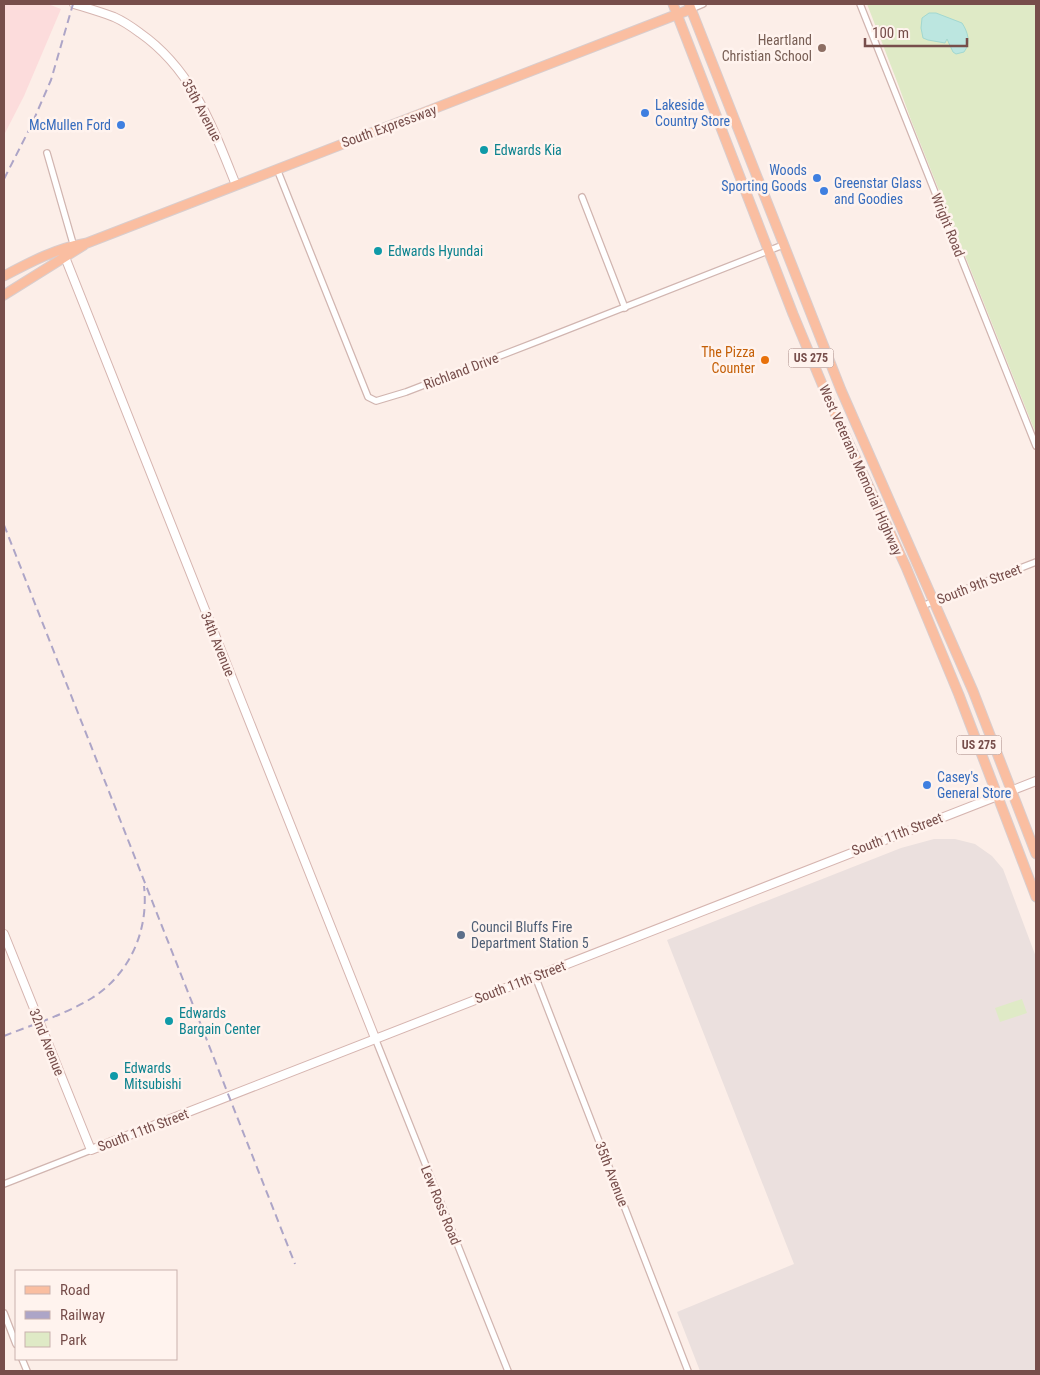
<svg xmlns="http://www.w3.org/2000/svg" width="1040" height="1375" font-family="'Roboto Condensed',sans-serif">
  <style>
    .commercial { fill: #fcdcdc }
    .industrial { fill: #ebe0de }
    .green { fill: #dfeac6 }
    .water { fill: #bce6e0; stroke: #a2d8d0 }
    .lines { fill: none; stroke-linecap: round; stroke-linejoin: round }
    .street-casing { stroke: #d1b5b0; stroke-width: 8 }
    .secondary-casing { stroke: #d6b5b0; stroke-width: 10 }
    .primary-casing { stroke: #d9cdcd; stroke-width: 11 }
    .street { stroke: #fff; stroke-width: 5.5 }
    .secondary { stroke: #fff; stroke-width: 8 }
    .primary { stroke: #fabea1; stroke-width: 9 }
    .rail { stroke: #ada5c7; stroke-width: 2; stroke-dasharray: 8 5; stroke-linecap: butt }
    .education-dot { fill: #8d6e63; stroke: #fff3ee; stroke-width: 2 }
    .shop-dot { fill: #3f7fe0; stroke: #fff3ee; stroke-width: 2 }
    .culture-dot { fill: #0f9aa8; stroke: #fff3ee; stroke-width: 2 }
    .food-dot { fill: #e8710a; stroke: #fff3ee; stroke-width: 2 }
    .service-dot { fill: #5c6f8a; stroke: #fff3ee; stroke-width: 2 }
    .labels { text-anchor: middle; stroke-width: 5; stroke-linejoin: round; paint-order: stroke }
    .shield { fill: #fff3ee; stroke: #a0807c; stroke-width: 1 }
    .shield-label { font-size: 12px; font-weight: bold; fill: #774e4b }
    .education-label { font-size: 14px; fill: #785e54; stroke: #fff3ee; text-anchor: end }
    .shop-label { font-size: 14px; fill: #366cbe; stroke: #fff3ee; text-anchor: start }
    .street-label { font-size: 14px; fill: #774e4b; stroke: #fff3ee }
    .culture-label { font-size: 14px; fill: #0d838f; stroke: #fff3ee; text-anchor: start }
    .food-label { font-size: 14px; fill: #c56008; stroke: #fff3ee; text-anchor: end }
    .service-label { font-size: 14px; fill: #4e5e75; stroke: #fff3ee; text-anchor: start }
  </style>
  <rect width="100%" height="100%" fill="#fceee8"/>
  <path class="commercial" d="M4,4H48L61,9L24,96L4,135Z"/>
  <path class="industrial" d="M934,839H955L975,844L992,856L1003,869L1036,957V1371H700L677,1312L794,1264L667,940L901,848Z"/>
  <path class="green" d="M867,4H1036V434L911,120L898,84Z
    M1022,999L1027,1013L1000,1022L995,1008Z"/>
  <path class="water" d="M929,13H936L962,23C968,32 971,43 964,52L956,54L953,52L947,39L945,43L928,40L923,38L921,28L922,18Z"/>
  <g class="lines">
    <g class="street-casing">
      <path id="street" d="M860,4L1036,446
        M691,9L703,4
        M47,153L74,247
        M277,169L368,397L376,401L406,392L541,340L783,245
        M582,197L625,308
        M922,606L1036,562
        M535,976L688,1371
        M375,1038L508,1371
        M4,1184L91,1150
        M4,1313L16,1344
        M22,1359L27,1371"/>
    </g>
    <g class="secondary-casing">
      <path id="secondary" d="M74,4C87,8 101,12 114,17C123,21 132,27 140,33C193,70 213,128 236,185
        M63,252L375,1038
        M4,934L91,1150L1036,781"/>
    </g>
    <g class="primary-casing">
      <path id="primary" d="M673,4L793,314L827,396L906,567L959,695L1036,897
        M689,4L841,390L973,691L1036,854
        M4,276C30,262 57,248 87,243L691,9
        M4,295L84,245"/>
    </g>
    <use href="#street" class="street"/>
    <use href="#secondary" class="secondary"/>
    <use href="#primary" class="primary"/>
    <path class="rail" d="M4,179L31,126L51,80L73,4
      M4,525L295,1264
      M4,1036C32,1025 66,1014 92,998C130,974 149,930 144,886"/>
  </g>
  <circle class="education-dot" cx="822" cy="48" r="5"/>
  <g class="shop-dot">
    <circle cx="645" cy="113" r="5"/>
    <circle cx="121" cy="125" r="5"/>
    <circle cx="817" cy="178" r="5"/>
    <circle cx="824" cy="191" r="5"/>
    <circle cx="927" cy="785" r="5"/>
  </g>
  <g class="culture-dot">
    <circle cx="484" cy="150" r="5"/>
    <circle cx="378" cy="251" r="5"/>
    <circle cx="169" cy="1021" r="5"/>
    <circle cx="114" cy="1076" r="5"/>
  </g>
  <circle class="food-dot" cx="765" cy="360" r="5"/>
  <circle class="service-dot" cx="461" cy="935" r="5"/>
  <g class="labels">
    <g class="shield">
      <rect x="788.5" y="348.5" width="45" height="19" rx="4"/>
      <rect x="956.5" y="735.5" width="45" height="19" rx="4"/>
    </g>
    <g class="shield-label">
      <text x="811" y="362">US 275</text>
      <text x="979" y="749">US 275</text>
    </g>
    <g class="education-label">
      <text x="812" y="45">Heartland<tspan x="812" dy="16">Christian School</tspan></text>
    </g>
    <g class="shop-label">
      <text x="655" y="110">Lakeside<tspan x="655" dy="16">Country Store</tspan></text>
      <text x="111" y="130" text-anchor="end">McMullen Ford</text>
      <text x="807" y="175" text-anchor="end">Woods<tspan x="807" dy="16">Sporting Goods</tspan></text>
      <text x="834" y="188">Greenstar Glass<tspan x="834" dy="16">and Goodies</tspan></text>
      <text x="937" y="782">Casey's<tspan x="937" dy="16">General Store</tspan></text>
    </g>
    <g class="street-label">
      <text transform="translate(202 110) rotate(62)" y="5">35th Avenue</text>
      <text transform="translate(389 126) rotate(-20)" y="5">South Expressway</text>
      <text transform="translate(948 225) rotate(68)" y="5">Wright Road</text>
      <text transform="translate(461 371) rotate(-21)" y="5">Richland Drive</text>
      <text transform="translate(861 470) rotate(66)" y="5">West Veterans Memorial Highway</text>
      <text transform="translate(979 584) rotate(-21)" y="5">South 9th Street</text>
      <text transform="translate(218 644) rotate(68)" y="5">34th Avenue</text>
      <text transform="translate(897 834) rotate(-21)" y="5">South 11th Street</text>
      <text transform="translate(520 982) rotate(-21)" y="5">South 11th Street</text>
      <text transform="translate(47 1042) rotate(68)" y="5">32nd Avenue</text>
      <text transform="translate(143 1130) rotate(-21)" y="5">South 11th Street</text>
      <text transform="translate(612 1174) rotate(69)" y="5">35th Avenue</text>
      <text transform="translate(441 1205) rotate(68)" y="5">Lew Ross Road</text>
    </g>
    <g class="culture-label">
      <text x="494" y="155">Edwards Kia</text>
      <text x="388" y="256">Edwards Hyundai</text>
      <text x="179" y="1018">Edwards<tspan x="179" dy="16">Bargain Center</tspan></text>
      <text x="124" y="1073">Edwards<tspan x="124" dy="16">Mitsubishi</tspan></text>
    </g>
    <g class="food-label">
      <text x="755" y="357">The Pizza<tspan x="755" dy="16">Counter</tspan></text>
    </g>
    <g class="service-label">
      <text x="471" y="932">Council Bluffs Fire<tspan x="471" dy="16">Department Station 5</tspan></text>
    </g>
  </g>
  <rect width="1040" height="1375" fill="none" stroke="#774e4b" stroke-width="10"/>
  <rect x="15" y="1270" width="162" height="90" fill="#fff3ee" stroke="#c9b1ad"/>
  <rect x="25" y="1286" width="25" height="8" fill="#fabea1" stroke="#c9b1ad"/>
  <text x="60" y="1295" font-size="15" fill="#774e4b">Road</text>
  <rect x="25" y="1311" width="25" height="8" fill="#ada5c7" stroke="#c9b1ad"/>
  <text x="60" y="1320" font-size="15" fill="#774e4b">Railway</text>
  <rect x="25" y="1332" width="25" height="15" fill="#dfeac6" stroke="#c9b1ad"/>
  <text x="60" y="1345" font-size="15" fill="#774e4b">Park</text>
  <path d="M865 38v8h102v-8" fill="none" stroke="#774e4b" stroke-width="2.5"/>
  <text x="872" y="38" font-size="15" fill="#774e4b" stroke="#fff3ee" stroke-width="4" paint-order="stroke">100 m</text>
</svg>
